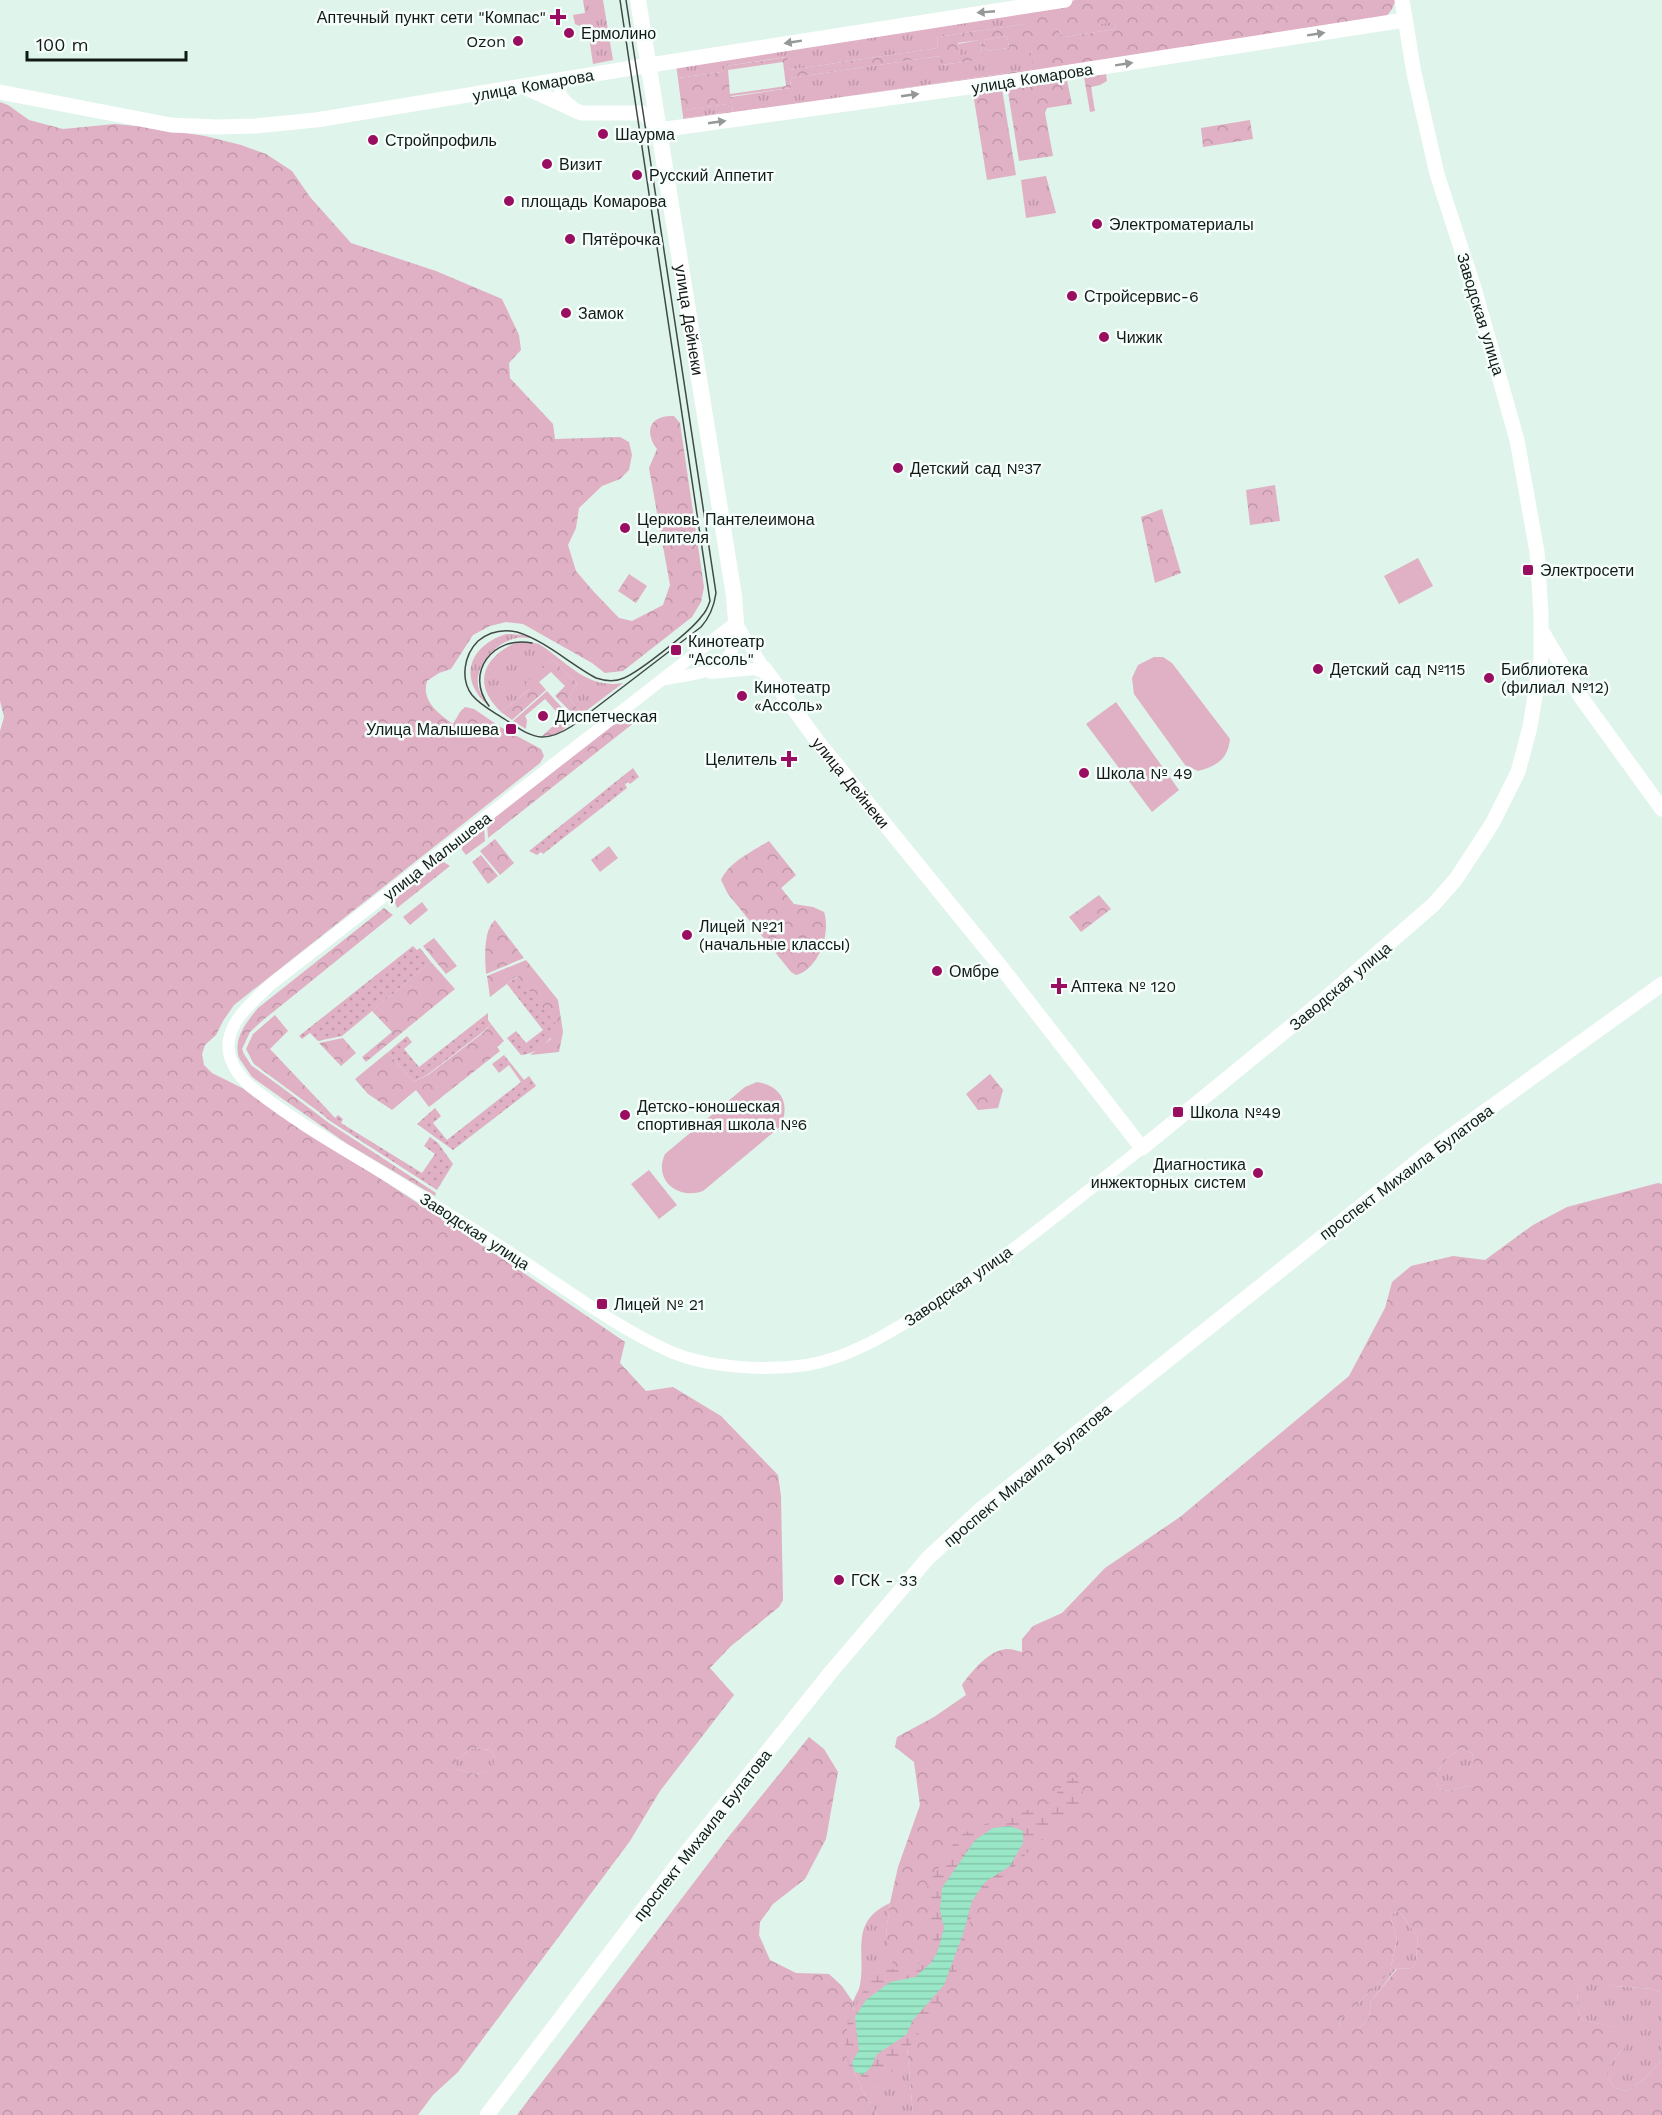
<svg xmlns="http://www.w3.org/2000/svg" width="1662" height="2115" font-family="'Work Sans',sans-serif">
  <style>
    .grass { fill: url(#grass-tufts) }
    .forest { fill: url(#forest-crowns); fill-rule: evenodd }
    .wetland { fill: url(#wetland-marsh) }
    .garden { fill: url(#garden-dots) }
    .pitch { fill: #e0b0c4 }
    .water { fill: url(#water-rules) }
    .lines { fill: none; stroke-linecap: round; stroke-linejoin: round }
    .minor { stroke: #fff; stroke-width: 12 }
    .tertiary { stroke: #fff; stroke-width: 15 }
    .secondary { stroke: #fff; stroke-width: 16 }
    .tram { stroke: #3f4a46; stroke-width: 1.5 }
    .oneway { fill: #949897 }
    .poi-dot { fill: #990e60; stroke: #f5fefa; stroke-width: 2 }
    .labels { text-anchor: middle; stroke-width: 5; stroke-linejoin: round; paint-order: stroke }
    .poi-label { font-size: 16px; fill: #121a17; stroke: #f5fefa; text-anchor: start }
    .street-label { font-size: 16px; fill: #121a17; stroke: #f5fefa }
  </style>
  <defs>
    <pattern id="grass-tufts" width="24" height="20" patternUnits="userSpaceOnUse" patternTransform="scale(1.5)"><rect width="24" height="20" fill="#e0b0c4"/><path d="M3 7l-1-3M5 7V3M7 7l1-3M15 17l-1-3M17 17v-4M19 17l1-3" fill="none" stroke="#bf97a8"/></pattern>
    <pattern id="forest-crowns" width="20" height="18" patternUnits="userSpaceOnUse" patternTransform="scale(1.5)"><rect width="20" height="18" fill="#e0b0c4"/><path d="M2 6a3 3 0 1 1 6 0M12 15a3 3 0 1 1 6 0" fill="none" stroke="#bf97a8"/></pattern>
    <pattern id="wetland-marsh" width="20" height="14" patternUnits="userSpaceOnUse" patternTransform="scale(1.5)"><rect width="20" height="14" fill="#e0b0c4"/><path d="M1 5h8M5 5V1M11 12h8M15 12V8" fill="none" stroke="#bf97a8"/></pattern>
    <pattern id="garden-dots" width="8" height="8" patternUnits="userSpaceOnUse" patternTransform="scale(1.5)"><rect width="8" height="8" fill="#e0b0c4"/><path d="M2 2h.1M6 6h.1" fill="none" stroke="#bf97a8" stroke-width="1.8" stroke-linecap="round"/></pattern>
    <pattern id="water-rules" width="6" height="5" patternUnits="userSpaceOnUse" patternTransform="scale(1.5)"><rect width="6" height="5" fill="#9ae7c7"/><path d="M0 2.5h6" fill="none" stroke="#84c6aa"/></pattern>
  </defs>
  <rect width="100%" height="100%" fill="#dff4ea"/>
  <path class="grass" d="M583,0H603L613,60L593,64L589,37L585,28L575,24L573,15L585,13Z
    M1023,11L1025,24L937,37L938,48L789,70L786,57L726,66L722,72L678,78L676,65Z
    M1115,21L1116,29L1064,37L1059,30Z
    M1007,36L1009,48L986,51L984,40Z
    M980,40L982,52L960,56L958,44Z
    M1031,52L1034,69L733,113L731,97L791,88L790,78L940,56L942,65Z
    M718,92L719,100L692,104L691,96Z
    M728,104L730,112L684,118L683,110Z
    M1046,176L1056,213L1026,218L1021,180Z
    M506,634L523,635L531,638C527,638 521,637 517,638C498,641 475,664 478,685C479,693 485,700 489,706C457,679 469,646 506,634Z
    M517,642H529L539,644C569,663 586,689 623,683L582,714L569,698L577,683L553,660L526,684L531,688L501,712C472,684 482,658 517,642Z
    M442,861L450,866L397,908L394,900Z
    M422,902L428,910L410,925L403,917Z
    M244,1054L251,1065L284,1089L280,1097L252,1077L239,1058Z
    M473,1748L491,1750L495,1759L493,1769C479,1777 470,1773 456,1769V1759Z
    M1460,1748L1472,1753L1474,1761L1470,1768V1785L1447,1791L1439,1789C1431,1770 1447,1759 1460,1748Z
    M890,1903L886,1934L904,1979L855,2017C854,2013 853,2007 853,2003C854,1997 859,1991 860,1985C866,1951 849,1922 890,1903Z
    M1399,1911L1418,1937L1416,1961L1412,1968L1396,1969L1371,2001L1369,2018L1364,2024L1357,2029H1341L1339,2021L1390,1972L1397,1939L1390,1915Z
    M1589,1980L1614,1986L1653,1989L1662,1993V2060L1644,2079L1626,2091L1615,2088L1608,2078V2066L1624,2048L1616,2028L1581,2019L1577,2008L1578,1989Z
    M906,2035L913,2115H877L862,2090L854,2071Z"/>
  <path class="forest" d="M1076,0H1396L1392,9L1386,17L684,124L676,64ZM1023,12L1024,24L937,37L938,48L789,70L787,57L726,66L722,72L678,78L676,65ZM1115,22L1116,29L1064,37L1059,31ZM1007,36L1009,48L986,51L984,40ZM980,40L982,52L960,55L958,43ZM1031,53L1033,69L733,113L731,96L791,88L790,78L940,56L941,65ZM783,62L786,86L730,94L728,70ZM728,104L729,112L684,118V110Z
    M1106,74L1107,81L1100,85L1091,87L1095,111L1090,112L1084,77Z
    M1067,80L1072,104L1047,108L1045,113L1053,156L1019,161L1008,92L1010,87Z
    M1002,89L1016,175L987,180L973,93Z
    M0,102L8,105L29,120L63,129L115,124L147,127L205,136L241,145L266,154L292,171L310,197L351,243L436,271L502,299L519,335L521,350L509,363L510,378L553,424L555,439L620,437L629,442L632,455L629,470L620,479L602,486L579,508L576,528L568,545L576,571L594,592L619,618L632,621L663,605L670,585L649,468L657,449C643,430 651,415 674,416L680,423L704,587L701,602L692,617L623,671L605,673L592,663L523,624L506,622L490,626L473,635L451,669L439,673L427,681C421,701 438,713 453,724L460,712L465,707L474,709L502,728L541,749L544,756L540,763L234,1005L223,1021L216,1035L205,1045L202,1054L204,1065L212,1073L242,1088L506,1261L625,1342L620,1363L646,1391L673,1387L721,1416L778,1475L781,1496L783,1600L779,1607L731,1646L710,1668L734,1695L660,1791L630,1841L458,2072L433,2095L418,2115H0V731L4,717L0,701ZM473,1748L491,1750L495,1759L492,1769C479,1777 470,1773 456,1769V1759Z
    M1250,120L1253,139L1203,147L1201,128Z
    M1275,485L1280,521L1250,525L1246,490Z
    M1162,509L1181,573L1155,583L1141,517Z
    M629,574L647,586L636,603L618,591Z
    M553,660L577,683L569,698L582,714L577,718L555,696L565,686L551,672L539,682L546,690L512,720L501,712L530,689L526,683Z
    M547,691L574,721C564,728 554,740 542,736L562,718L545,699L525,716L527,720L526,729L513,721Z
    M628,712L635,722L488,838L487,823Z
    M484,826L485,841L466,855L462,850V844Z
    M495,839L514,863L500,875L480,851Z
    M769,841L796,875L781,888L794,904L813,907L824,912C831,933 819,969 796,975L791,972L728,894L721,880C729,862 753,851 769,841Z
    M609,846L618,858L600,872L591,860Z
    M481,855L498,876L488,884L472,862Z
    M1099,895L1111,909L1081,932L1069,917Z
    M384,908L393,915L262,1021L250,1032L242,1049L244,1054L239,1058C233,1038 246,1023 258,1008Z
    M495,920L524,958L486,974C485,959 483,930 495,920Z
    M434,938L457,966L446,974L423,946Z
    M526,960L558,1000L563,1032L559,1052L530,1055L551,1039L517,976L490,997L487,976Z
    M431,962L455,989L366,1062L362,1057L392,1032L372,1011Z
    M275,1015L288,1031L270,1049L324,1106L319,1112L254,1064L246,1049L253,1034Z
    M491,1024L504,1041L497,1047L500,1051L429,1107L416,1090L392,1110L368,1094L355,1079L388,1052L413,1082L428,1075L484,1032Z
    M343,1038L356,1053L341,1066L319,1043Z
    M990,1074L1003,1090L998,1108L978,1110L966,1094Z
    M284,1089L329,1123L436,1193L435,1196L346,1143L280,1097Z
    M1658,1183L1662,1184V1993L1653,1989L1614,1986L1589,1981L1578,1989L1577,2008L1581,2019L1617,2028L1623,2037L1624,2048L1608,2066V2078L1615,2088L1626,2091L1644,2079L1662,2060V2115H913L906,2035L913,2020L944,1985L963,1934L972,1901L985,1882L1010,1866L1023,1843V1831C989,1818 971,1843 954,1869C950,1875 944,1882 942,1888C937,1902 944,1916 943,1929C941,1953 927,1976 904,1979L893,1965L886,1933L890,1903L898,1867L920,1805L914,1762L895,1747L897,1737L934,1717L966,1695L962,1685C972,1671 989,1650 1007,1649C1012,1649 1018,1651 1022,1652V1639L1033,1626L1062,1613L1105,1568L1180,1517L1349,1376L1385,1308L1392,1282L1411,1266L1453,1256L1485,1260L1533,1225L1567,1207ZM1460,1748L1472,1753L1474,1761L1470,1768V1785L1447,1791L1439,1789C1431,1770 1447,1759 1460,1748ZM1399,1911L1418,1937L1416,1961L1412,1968L1397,1969L1371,2001L1369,2018L1364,2024L1357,2029H1341L1339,2021L1390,1972L1397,1939L1390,1915Z
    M809,1737L824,1749L838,1772L826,1839L805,1879L773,1904L760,1922L759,1935L770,1960L796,1973L829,1974L842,1986L853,2002L854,2071L862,2090L877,2115H517L730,1835Z"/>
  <path class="wetland" d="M1072,1778L1078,1780L1083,1791C1081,1816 1044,1837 1027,1853C1022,1858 1017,1865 1011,1870C997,1882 982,1889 974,1906L953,1984L892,2072L871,2082L866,2080L849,2066L845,2049L848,2020L872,1975L883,1969H908L918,1964L930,1952L933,1939L927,1898V1886L957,1838L973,1828L1046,1804C1056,1797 1061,1784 1072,1778Z"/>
  <path class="garden" d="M633,768L639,777L630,784L628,782L625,784L627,788L543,854L541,852L537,855L529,851Z
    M413,946L417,950L420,948L431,962L342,1036L318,1041L310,1033L302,1039L299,1036Z
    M518,976L558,1027C550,1041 537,1054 521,1055L507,1038L516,1031L526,1043L543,1030L507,984Z
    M488,1013V1020L491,1024L484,1031L427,1075L413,1082L388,1052L407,1036L412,1042L404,1049L419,1067Z
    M504,1055L524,1080L529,1076L536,1086L453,1150L417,1124L435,1108L441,1116L433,1123L447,1140L521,1082L509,1065L499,1073L492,1064Z
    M324,1106L335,1118L338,1115L343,1119L341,1123L422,1173L435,1154L424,1146L430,1137L438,1143L453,1164L437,1190L330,1121L319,1112Z"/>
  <path class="pitch" d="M1418,558L1433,586L1399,604L1384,576Z
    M1154,657H1163L1172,663L1230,739C1228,759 1217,766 1198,771L1185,765L1134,694L1132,678L1138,665Z
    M1116,702L1179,790L1152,812L1086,724Z
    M757,1082C782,1086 790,1104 781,1126L703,1191C678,1200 653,1180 665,1154L745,1087Z
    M649,1170L677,1205L659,1219L631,1184Z"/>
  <path class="water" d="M1010,1826L1023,1831V1843L1010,1866L985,1882L972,1901L963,1934L944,1985L913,2020L906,2035L877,2054L871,2067L863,2075L854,2071L852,2062L859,2050L855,2017L866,2000L890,1982L915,1977L932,1962L938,1950L944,1928L940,1910L942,1888L975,1840L993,1828Z"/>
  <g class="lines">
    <path class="minor" d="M566,79C554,89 562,99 572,106
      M736,622L270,985C251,1003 221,1027 230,1057C234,1069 241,1078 250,1086C304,1130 372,1164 431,1203C469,1227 507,1250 544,1275C584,1302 625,1331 669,1351C707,1368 766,1371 807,1365C849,1358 887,1334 923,1312C1000,1263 1071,1204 1142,1148
      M738,626L764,668
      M711,673L755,669L769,675
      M665,679C703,673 740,671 736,622
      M1537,687L1548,675L1558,673L1568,676"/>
    <g class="tertiary">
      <path d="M524,87L581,113H642L651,119L659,130L1005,82L1405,20"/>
      <path d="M0,92L171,125L216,127L255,126L316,120L650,65L1065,0"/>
      <path d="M1543,633L1580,696L1662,809"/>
      <path id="s1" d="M764,668L818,742L1001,967L1142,1148L1327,997L1433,905L1456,879L1492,824L1518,772L1530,727L1541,658V614L1537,552L1517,440L1474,288L1437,174L1414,73L1402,0"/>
      <path d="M487,2115L686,1853L831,1672L928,1558L980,1510L1430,1151L1662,984"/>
    </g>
    <path class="secondary" id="s2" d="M638,0L734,596L736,622"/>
    <path class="tram" d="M620,0L710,601C708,607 706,612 701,617C691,631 640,671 624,678C615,682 605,681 596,678C570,664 546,641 517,632C503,629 489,632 478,641C464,655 460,679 472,695C481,706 494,712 506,720C517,727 528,736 542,737C554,737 563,732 572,726L701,627C710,617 714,607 716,593L626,0
      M489,706C464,673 493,635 532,643"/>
  </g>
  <defs><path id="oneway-solid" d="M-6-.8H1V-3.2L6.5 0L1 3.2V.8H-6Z" transform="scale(1.5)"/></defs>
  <g class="oneway">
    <use href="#oneway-solid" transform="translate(986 12) rotate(175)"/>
    <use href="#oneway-solid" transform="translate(1316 34) rotate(-9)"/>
    <use href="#oneway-solid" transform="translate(793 42) rotate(171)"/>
    <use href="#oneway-solid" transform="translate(1124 64) rotate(-9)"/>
    <use href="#oneway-solid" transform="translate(910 95) rotate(-8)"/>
    <use href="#oneway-solid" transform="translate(717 122) rotate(-8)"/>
  </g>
  <g class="poi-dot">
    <path d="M555 8h6v6h6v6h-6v6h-6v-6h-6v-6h6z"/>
    <circle cx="569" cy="33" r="6"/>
    <circle cx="518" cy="41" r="6"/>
    <circle cx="603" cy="134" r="6"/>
    <circle cx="373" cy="140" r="6"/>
    <circle cx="547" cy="164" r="6"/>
    <circle cx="637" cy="175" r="6"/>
    <circle cx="509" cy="201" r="6"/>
    <circle cx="1097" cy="224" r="6"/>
    <circle cx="570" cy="239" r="6"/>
    <circle cx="1072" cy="296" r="6"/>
    <circle cx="566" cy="313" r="6"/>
    <circle cx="1104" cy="337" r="6"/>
    <circle cx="898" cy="468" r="6"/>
    <circle cx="625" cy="528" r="6"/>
    <rect x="1522" y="564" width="12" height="12" rx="3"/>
    <rect x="670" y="644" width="12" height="12" rx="3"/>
    <circle cx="1318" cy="669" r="6"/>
    <circle cx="1489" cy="678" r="6"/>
    <circle cx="742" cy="696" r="6"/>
    <circle cx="543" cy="716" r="6"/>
    <rect x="505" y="723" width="12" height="12" rx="3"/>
    <path d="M786 750h6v6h6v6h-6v6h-6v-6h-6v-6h6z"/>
    <circle cx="1084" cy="773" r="6"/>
    <circle cx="687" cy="935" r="6"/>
    <circle cx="937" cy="971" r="6"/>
    <path d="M1056 977h6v6h6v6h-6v6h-6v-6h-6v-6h6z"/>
    <rect x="1172" y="1106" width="12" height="12" rx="3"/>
    <circle cx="625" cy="1115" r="6"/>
    <circle cx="1258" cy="1173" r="6"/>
    <rect x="596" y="1298" width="12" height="12" rx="3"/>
    <circle cx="839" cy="1580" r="6"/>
  </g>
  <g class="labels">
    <g class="poi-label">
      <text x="546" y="23" text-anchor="end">Аптечный пункт сети "Компас"</text>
      <text x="581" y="39">Ермолино</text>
      <text x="506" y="47" text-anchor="end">Ozon</text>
      <text x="615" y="140">Шаурма</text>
      <text x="385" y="146">Стройпрофиль</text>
      <text x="559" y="170">Визит</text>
      <text x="649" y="181">Русский Аппетит</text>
      <text x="521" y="207">площадь Комарова</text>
      <text x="1109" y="230">Электроматериалы</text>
      <text x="582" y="245">Пятёрочка</text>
      <text x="1084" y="302">Стройсервис-6</text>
      <text x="578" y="319">Замок</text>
      <text x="1116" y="343">Чижик</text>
      <text x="910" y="474">Детский сад №37</text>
      <text x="637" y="525">Церковь Пантелеимона<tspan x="637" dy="18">Целителя</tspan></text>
      <text x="1540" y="576">Электросети</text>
      <text x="688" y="647">Кинотеатр<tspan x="688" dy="18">"Ассоль"</tspan></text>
      <text x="1330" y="675">Детский сад №115</text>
      <text x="1501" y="675">Библиотека<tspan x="1501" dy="18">(филиал №12)</tspan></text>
      <text x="754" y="693">Кинотеатр<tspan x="754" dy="18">«Ассоль»</tspan></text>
      <text x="555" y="722">Диспетческая</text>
      <text x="499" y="735" text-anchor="end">Улица Малышева</text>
      <text x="777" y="765" text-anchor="end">Целитель</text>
      <text x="1096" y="779">Школа № 49</text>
      <text x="699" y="932">Лицей №21<tspan x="699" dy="18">(начальные классы)</tspan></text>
      <text x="949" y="977">Омбре</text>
      <text x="1071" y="992">Аптека № 120</text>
      <text x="637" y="1112">Детско-юношеская<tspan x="637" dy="18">спортивная школа №6</tspan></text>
      <text x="1190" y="1118">Школа №49</text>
      <text x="1246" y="1170" text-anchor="end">Диагностика<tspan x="1246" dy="18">инжекторных систем</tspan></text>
      <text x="614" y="1310">Лицей № 21</text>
      <text x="851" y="1586">ГСК - 33</text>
    </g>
    <g class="street-label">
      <text transform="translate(1032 78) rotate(-9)" y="6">улица Комарова</text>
      <text transform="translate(533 85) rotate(-10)" y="6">улица Комарова</text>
      <text transform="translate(1481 314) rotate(73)" y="6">Заводская улица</text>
      <text dy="6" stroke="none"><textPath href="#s2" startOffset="324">улица Дейнеки</textPath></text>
      <text dy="6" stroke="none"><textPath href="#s1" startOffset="144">улица Дейнеки</textPath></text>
      <text transform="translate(437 856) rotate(-38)" y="6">улица Малышева</text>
      <text transform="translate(1340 986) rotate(-40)" y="6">Заводская улица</text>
      <text transform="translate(1406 1172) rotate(-37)" y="6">проспект Михаила Булатова</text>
      <text transform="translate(475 1231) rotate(33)" y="6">Заводская улица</text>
      <text transform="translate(958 1286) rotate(-35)" y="6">Заводская улица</text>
      <text transform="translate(1027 1475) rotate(-40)" y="6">проспект Михаила Булатова</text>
      <text transform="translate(702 1835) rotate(-52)" y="6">проспект Михаила Булатова</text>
    </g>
  </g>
  <path d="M27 51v9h159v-9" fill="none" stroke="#121a17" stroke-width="3"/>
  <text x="36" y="51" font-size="18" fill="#121a17" stroke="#f5fefa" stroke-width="4.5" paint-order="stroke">100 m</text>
</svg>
